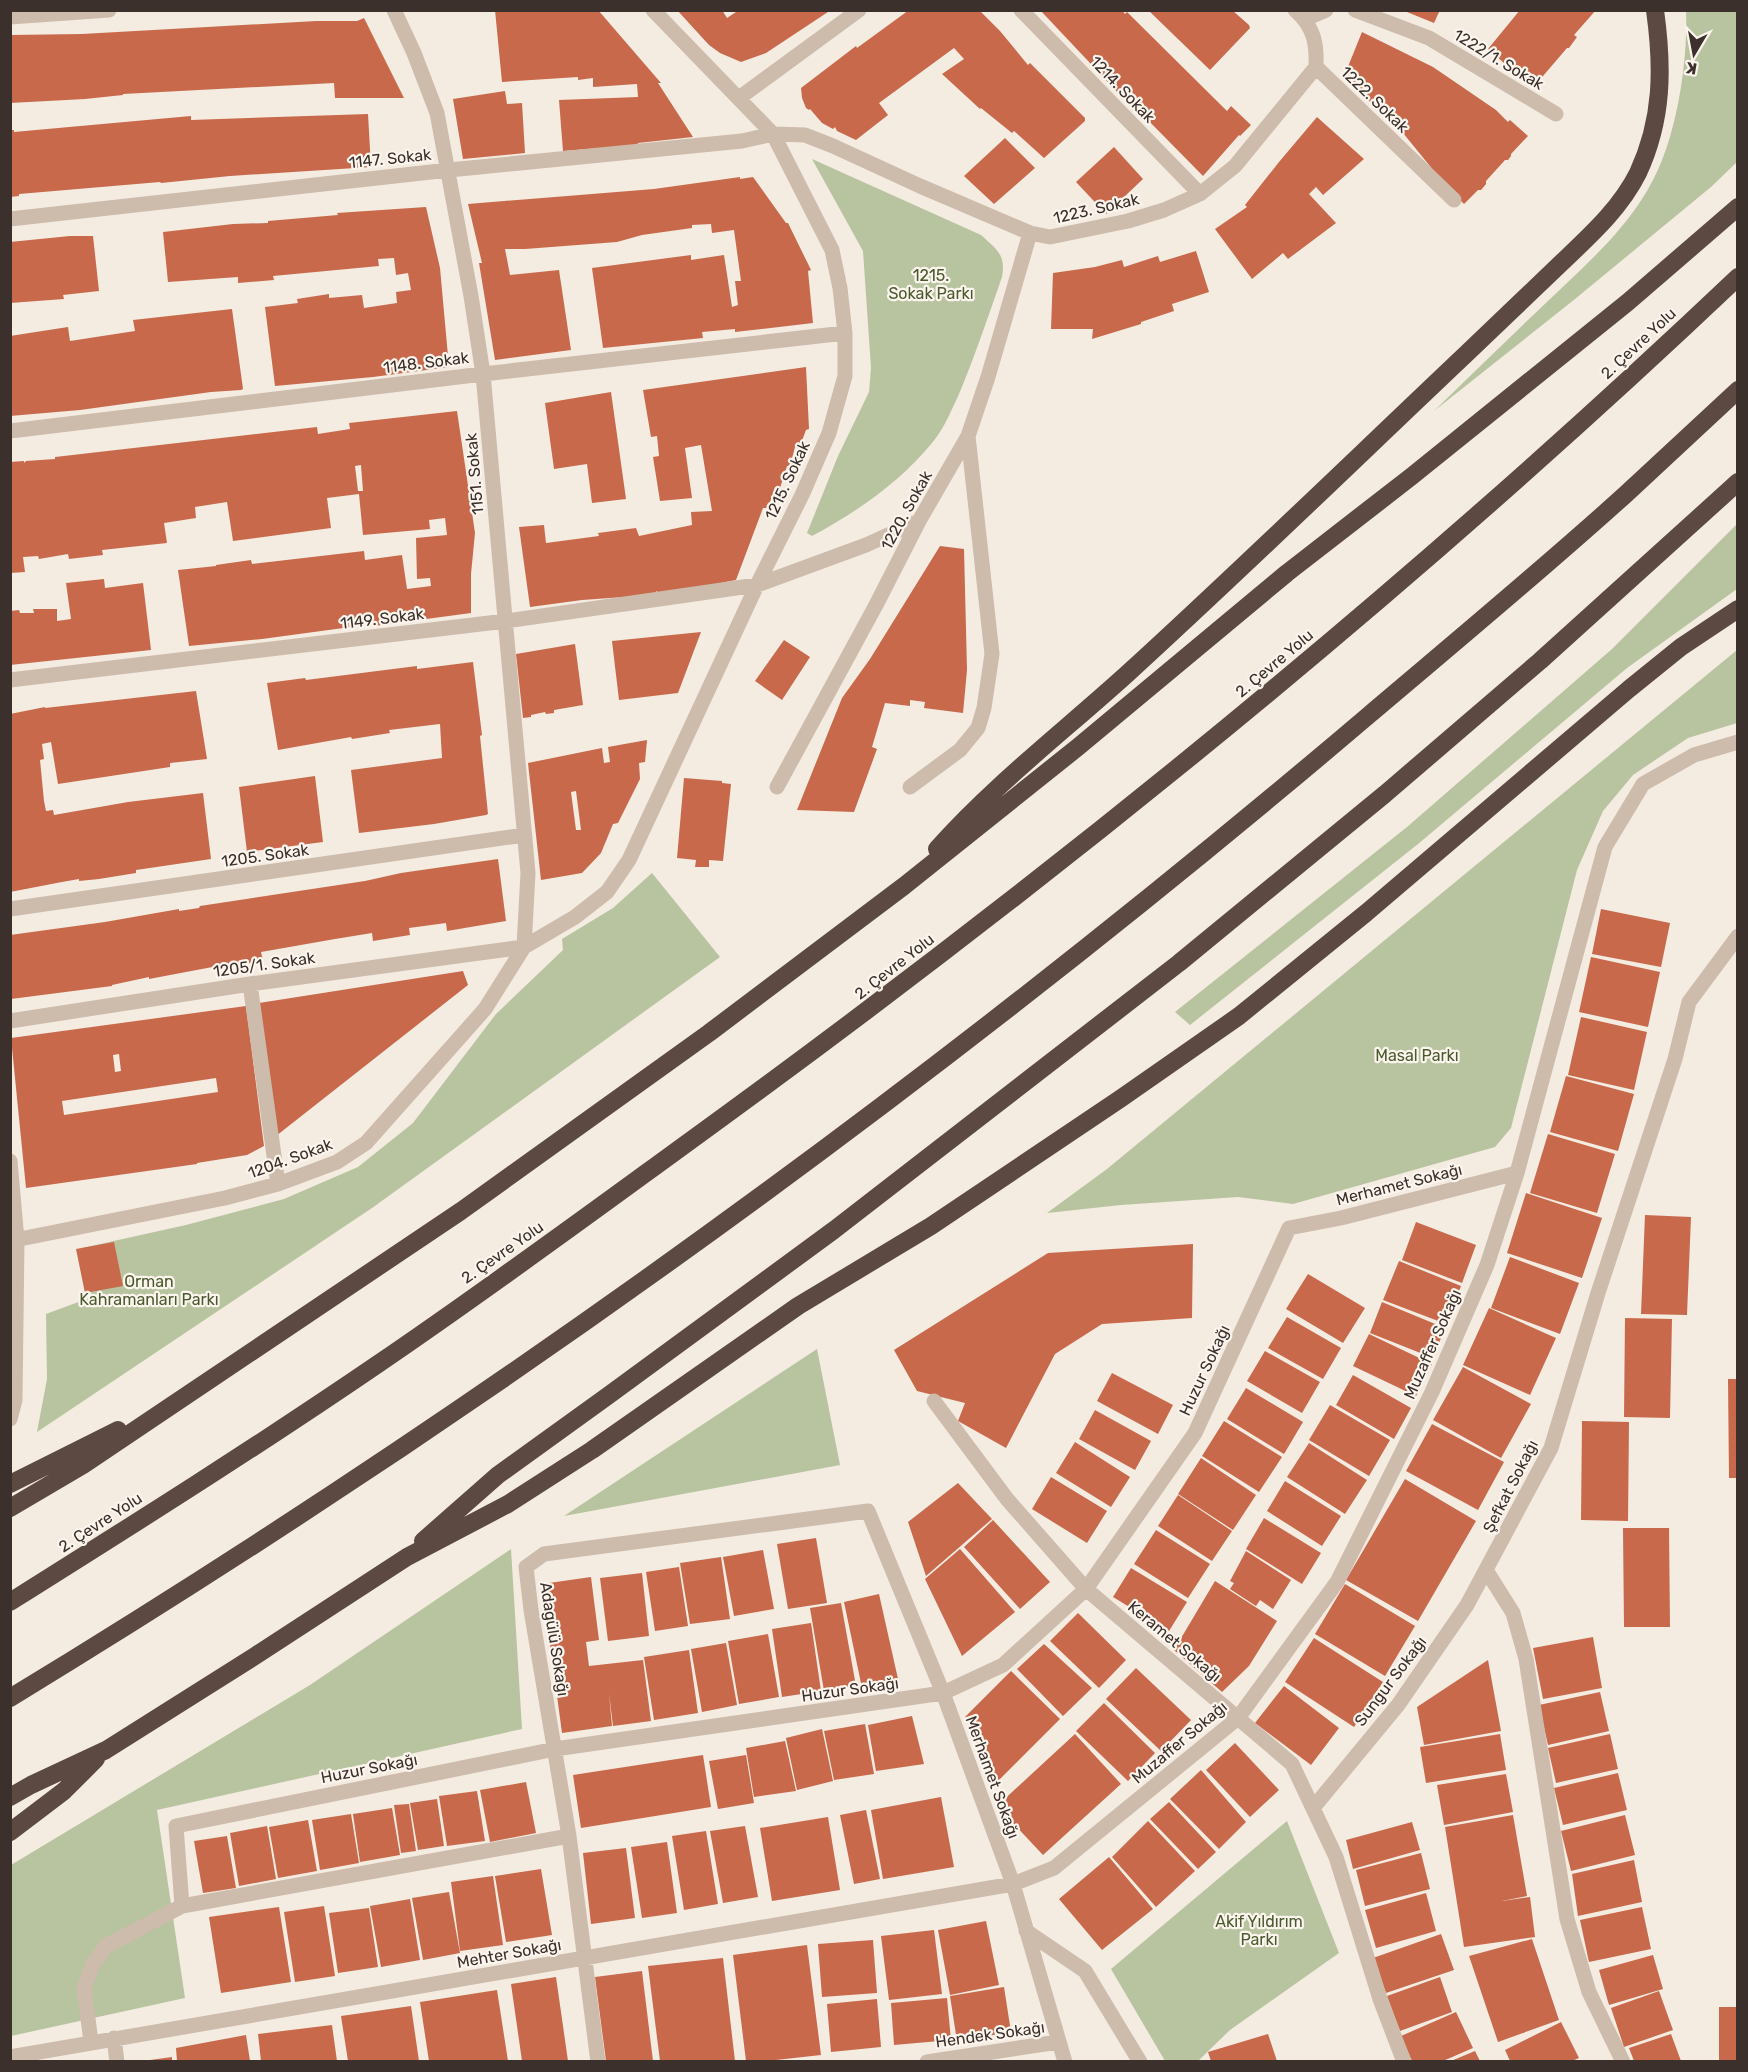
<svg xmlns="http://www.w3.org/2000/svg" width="1748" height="2072" font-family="Rubik,sans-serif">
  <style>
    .green { fill: #b8c4a0 }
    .building { fill: #c8694b; fill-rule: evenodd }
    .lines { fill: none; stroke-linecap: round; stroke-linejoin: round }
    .minor { stroke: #cdbbac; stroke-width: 15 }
    .motorway { stroke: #5c4a42; stroke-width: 18 }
    .labels { text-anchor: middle; stroke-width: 4.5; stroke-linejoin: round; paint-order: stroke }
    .street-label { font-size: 16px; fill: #3b302b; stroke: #fbf5ee }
    .park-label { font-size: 16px; fill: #4a5a2e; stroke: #fbf5ee }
  </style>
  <rect width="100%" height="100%" fill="#f4ebe1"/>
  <path class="green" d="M1686,11H1737V162L1711,187L1575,299L1434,411C1472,374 1510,337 1549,300C1587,264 1629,227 1653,180C1677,135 1688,61 1686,11Z
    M812,159L981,235C997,250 1006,254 1002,277C988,317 975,356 959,394C951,411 944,429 932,443C900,482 857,512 812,536L807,533L838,456L869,392L871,368L863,251Z
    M1737,524V589L1627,668L1418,844L1190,1025L1175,1012L1407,827L1612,649Z
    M1737,650V723L1688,738L1633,775L1603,811L1577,870L1511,1128L1495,1147L1293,1204L1238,1197L1121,1205L1047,1213L1107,1169Z
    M652,873L720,957L372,1208L37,1432L47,1379L46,1314L92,1297L82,1248L186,1225L284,1199L358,1167L413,1123L496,1014L563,950L562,939L613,908Z
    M817,1349L840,1465L564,1516Z
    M511,1549L522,1729L157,1810L185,1998L11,2036V1865L310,1685Z
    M1287,1821L1339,1953L1230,2030L1198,2061H1165L1111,1969Z"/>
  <path class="building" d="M495,10H598L661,83H658L693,137L638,143V145L563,151L559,100L638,97L637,84L593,87V78L578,80V77L502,82Z
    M677,10H722L727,18L736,12L735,10H831L766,53L741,62L720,53L709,45Z
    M909,10H979L1000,31L1028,65L1030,63L1085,118V121L1044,158L1014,131L1012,133L981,108L980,109L942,74L964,59L954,48L879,103L888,115L856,140L837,131L835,127L833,129L822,123L810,109L809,110L806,108L802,98L801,88L856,46L857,48Z
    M1040,10H1122L1125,14L1127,12L1227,111L1231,106L1251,125L1240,136L1239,135L1203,176L1141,113L1139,115Z
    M1148,10H1232L1249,25L1250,28L1210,70Z
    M1402,10H1440L1434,23Z
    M1520,10H1596L1574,35L1577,37L1569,48H1567L1537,83H1527L1488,49Z
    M364,18L404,98H335L334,83L123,94V95L85,99L10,103V35L82,34L316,21H357Z
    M1362,32L1433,67L1496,110L1508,122L1510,120L1528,136L1511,154V156L1508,160H1505L1486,181V184L1481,190H1478L1464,204L1447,187L1394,122L1343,79Z
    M505,91L507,104L522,103L525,153L463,159L453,99Z
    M368,114L371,167L230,176L161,183L160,182L19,194V196L10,197V130H14V132L191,116V120Z
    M1317,117L1364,159L1323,195L1316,187L1309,194L1336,223L1288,259L1283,253L1252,279L1215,229L1247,207L1245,205L1279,162Z
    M1005,138L1035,168L994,204L964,176Z
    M1114,147L1143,179L1106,214L1076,182Z
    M740,177V179L753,177L786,223H788L811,270L808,271L813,323L735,332V329L702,332L703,338L603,348L592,268L691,255V260L724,255L732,307L738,305L735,281H741L734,230L712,233L711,224L692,225V228L642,235L617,242L525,249H505L510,275L559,270L571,350L495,360L479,263H482L468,204L654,189Z
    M426,207L440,268L449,367L373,377L275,386L265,307L298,303L297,299L329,294V298L362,295L364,308L397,303L396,292L411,290L408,273L396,275L394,258L378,259L379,266L273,276L274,280L238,283V277L168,282L163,232L233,224L268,223V221L338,215L337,213Z
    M70,236H93L99,291L63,295L64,299L10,303V242Z
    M1196,251L1209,292L1172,304L1174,311L1141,322V324L1092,339L1093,329H1051L1053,273L1095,267L1122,260L1124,267L1158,256L1160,262Z
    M232,309L243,389L241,390L211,392L80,410L10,416V336L68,327L70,341L135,331L133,320Z
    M806,367L809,429L806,430L800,446L795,447L790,466H787L780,488L775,487L768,508H763L736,580L659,595L657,591L652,595L582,600L530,607L519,527L544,525L546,543L599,536L598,533L636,528L639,536L692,525L691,512L712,511L701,445L685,448L692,498L660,501L653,457L659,456L657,436L651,437L643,390Z
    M611,392L626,499L592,503L587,464L554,469L545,403Z
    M457,411L475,533L471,574V613L374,626L373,624L262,639L189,646L178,570L216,566V565L251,560L252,564L364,551L365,560L402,555L407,589L431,586L430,578L417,579L416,538L447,535L445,518L429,520L430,529L363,535L359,494L327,498L331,528L233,541L227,502L195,507L196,518L164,523L167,543L102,550L103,555L69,559L68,554L39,559L38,556L23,557L25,572L10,573V462L24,461V463L26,461L55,459V457L317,427L318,434L350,429L349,423ZM361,465L363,491H358L355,466Z
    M940,546L964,549L967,670L963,713L924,708L925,702L910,700V706L885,703L872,747L877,749L854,812L797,810L842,698L870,659Z
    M104,579L105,588L143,583L151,650L10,665V611L19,610L20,613H34L33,609H57V621L71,619L66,583Z
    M701,632L678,693L619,700L612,641Z
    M784,640L810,657L782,700L755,681Z
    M575,644L583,705L554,710V713L546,714L545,712L531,715V717L523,718L516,654Z
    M473,662L482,735L480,736L488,814L486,815L434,824L359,833L351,770L442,758L440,724L389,730L390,733L352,739L351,737L278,750L267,683L305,678L306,680L417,666V669Z
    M196,691L207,759L170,763V767L58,784L51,742L42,744L44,759L40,760L44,801L46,811L53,810L54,815L128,802L203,793L211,859L136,870V873L99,879L79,881V879L62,882L10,892V714L45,707V708Z
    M647,740L645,762L639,763L640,779L618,823L613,824L601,853L582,873L541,880L528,763L602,748L604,763L610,762L608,747ZM576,791L581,830H576L571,792Z
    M315,776L323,842L247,852L239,787Z
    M684,778L722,781V783L731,784L723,861L709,860V867H695L696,860L677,858Z
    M498,859L506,921L447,931L446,923L409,928L410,935L373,941L372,933L335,939L261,952L263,961L224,967L223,965L149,979V977L112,985V986L11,999L10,935L105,922L179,909V911L199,908L200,906L365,881L401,873Z
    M1601,909L1670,923L1661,967L1592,954Z
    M1591,957L1660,972L1648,1027L1579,1012Z
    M463,971L468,985L276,1136L259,1003Z
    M246,1006L264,1146L247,1155L197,1163V1164L26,1188L11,1038ZM119,1054L121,1071L115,1072L113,1055ZM216,1078L218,1092L64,1115L62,1101Z
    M1581,1017L1647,1032L1634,1090L1568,1075Z
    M1566,1076L1634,1094L1618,1151L1550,1132Z
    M1548,1134L1615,1154L1597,1213L1530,1193Z
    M1526,1193L1602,1218L1582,1278L1507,1253Z
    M1645,1215L1691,1217L1687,1315L1641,1314Z
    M1416,1222L1476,1245L1462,1283L1402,1260Z
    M114,1242L123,1286L85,1293L76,1249Z
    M1193,1244L1192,1318L1102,1324L1055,1354L1006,1448L958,1421L965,1403L917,1391L894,1350L1048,1253Z
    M1510,1257L1579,1283L1560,1334L1491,1308Z
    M1399,1261L1461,1286L1446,1324L1383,1300Z
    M1308,1274L1365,1308L1343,1343L1286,1309Z
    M1382,1302L1445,1328L1433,1358L1370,1333Z
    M1489,1308L1556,1338L1530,1395L1463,1365Z
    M1287,1317L1341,1348L1323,1379L1268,1348Z
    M1625,1318L1672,1319L1670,1418L1624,1417Z
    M1369,1334L1432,1364L1416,1396L1353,1366Z
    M1265,1351L1320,1382L1302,1413L1247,1381Z
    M1463,1367L1531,1404L1501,1458L1433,1420Z
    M1112,1373L1173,1405L1158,1434L1097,1401Z
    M1353,1375L1411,1408L1394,1439L1336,1405Z
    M1728,1379H1737V1478H1729Z
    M1246,1388L1303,1422L1284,1454L1227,1419Z
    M1330,1405L1390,1440L1369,1476L1309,1440Z
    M1095,1410L1151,1441L1135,1470L1079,1439Z
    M1224,1421L1282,1457L1259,1492L1202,1456Z
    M1582,1421L1629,1422L1628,1521L1581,1520Z
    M1432,1424L1504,1462L1478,1510L1406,1471Z
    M1075,1442L1130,1477L1111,1507L1056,1473Z
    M1309,1443L1367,1480L1345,1514L1287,1477Z
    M1201,1458L1256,1495L1233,1530L1178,1494Z
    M1051,1477L1107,1511L1087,1543L1032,1509Z
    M1405,1479L1476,1521L1418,1621L1346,1580Z
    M1285,1481L1341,1516L1322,1546L1267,1511Z
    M958,1483L992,1519L926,1576L908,1522Z
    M1178,1495L1232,1531L1212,1561L1158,1526Z
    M1264,1518L1321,1553L1302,1584L1246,1549Z
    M993,1520L1050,1582L1020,1609L964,1547Z
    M1623,1528H1669L1670,1627H1624Z
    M1156,1530L1210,1564L1188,1598L1134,1564Z
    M816,1538L827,1603L788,1609L777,1544Z
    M960,1549L1015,1612L962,1656L925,1579Z
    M763,1550L774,1609L734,1616L723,1557Z
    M1246,1551L1291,1580L1273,1609L1260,1600L1256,1606L1230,1589L1234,1583L1230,1581Z
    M721,1557L730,1619L690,1624L680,1563Z
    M679,1567L688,1626L655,1631L646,1572Z
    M1131,1568L1187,1602L1169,1631L1113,1597Z
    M642,1573L649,1636L608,1641L600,1578Z
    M591,1577L599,1640L586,1642L589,1666L643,1660L651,1721L613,1726L609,1693L612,1726L562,1733L542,1584Z
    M1215,1581L1277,1621L1249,1666L1222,1692L1174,1650Z
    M1345,1584L1415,1626L1385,1676L1315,1634Z
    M879,1594L898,1679L862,1688L844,1602Z
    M841,1603L856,1686L824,1691L810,1608Z
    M1078,1613L1126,1660L1099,1688L1050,1641Z
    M811,1623L821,1691L782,1697L772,1629Z
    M768,1634L779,1697L739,1704L728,1641Z
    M1593,1637L1602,1688L1543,1699L1533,1648Z
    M1314,1638L1383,1682L1354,1727L1285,1682Z
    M726,1643L737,1705L702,1712L691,1649Z
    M1044,1644L1092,1688L1063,1716L1017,1669Z
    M689,1650L698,1713L654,1720L644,1657Z
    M1488,1660L1501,1731L1424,1745L1417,1707Z
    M1136,1668L1191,1720L1161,1751L1106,1699Z
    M1011,1671L1060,1719L993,1786L965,1717Z
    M1284,1686L1339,1728L1311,1765L1255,1723Z
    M1600,1692L1609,1731L1548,1745L1539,1705Z
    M1104,1703L1155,1753L1128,1781L1076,1731Z
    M912,1716L924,1764L876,1771L868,1725Z
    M865,1724L874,1774L834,1780L824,1731Z
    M822,1729L833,1781L797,1790L786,1738Z
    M1075,1734L1121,1784L1043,1855L997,1806Z
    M1500,1734L1506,1770L1426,1783L1420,1747Z
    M1610,1734L1618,1769L1556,1783L1548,1748Z
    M785,1741L796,1791L754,1797L746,1748Z
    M1235,1743L1279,1790L1250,1817L1206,1770Z
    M703,1755L711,1807L581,1828L573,1775Z
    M746,1755L754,1803L718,1809L709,1761Z
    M1201,1770L1246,1822L1219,1849L1170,1799Z
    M1618,1773L1627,1810L1563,1825L1554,1788Z
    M1506,1774L1513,1812L1444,1825L1437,1785Z
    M526,1782L536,1833L490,1842L480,1790Z
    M477,1791L485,1841L447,1846L439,1796Z
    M941,1797L954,1867L883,1879L871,1810Z
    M437,1799L444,1846L418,1850L410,1803Z
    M1169,1802L1216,1852L1198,1869L1150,1819Z
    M409,1804L416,1851L401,1853L394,1805Z
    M392,1808L400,1855L360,1862L353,1814Z
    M866,1810L880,1879L854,1884L840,1815Z
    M351,1814L359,1863L320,1870L312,1820Z
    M1513,1815L1527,1896L1502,1901L1530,1897L1535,1937L1464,1947L1445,1827Z
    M1625,1815L1635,1855L1571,1871L1561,1831Z
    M828,1817L840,1890L772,1901L760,1828Z
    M308,1820L317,1871L278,1878L269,1827Z
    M1148,1821L1195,1871L1156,1907L1112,1857Z
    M1412,1822L1420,1850L1353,1869L1346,1840Z
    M267,1826L276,1879L239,1886L230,1833Z
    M745,1826L758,1897L723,1903L710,1831Z
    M706,1831L718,1904L684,1910L672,1836Z
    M227,1836L236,1888L203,1893L194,1841Z
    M667,1842L677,1913L642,1918L631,1847Z
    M626,1848L635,1918L591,1924L583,1853Z
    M1421,1853L1430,1889L1365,1906L1356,1870Z
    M1109,1857L1153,1909L1102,1950L1059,1899Z
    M1634,1860L1642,1902L1578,1916L1572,1874Z
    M541,1869L552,1935L506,1942L495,1876Z
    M493,1876L503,1945L460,1951L451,1882Z
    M449,1892L460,1953L423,1960L412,1898Z
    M1426,1893L1436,1931L1376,1948L1365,1910Z
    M410,1899L420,1960L381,1967L370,1906Z
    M324,1906L335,1976L295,1982L284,1912Z
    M279,1907L291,1982L221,1993L209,1917Z
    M1642,1907L1651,1949L1589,1962L1580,1920Z
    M369,1908L378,1967L338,1973L329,1913Z
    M986,1921L999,1985L950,1995L938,1930Z
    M934,1930L942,1994L889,2000L881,1936Z
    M1441,1934L1454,1970L1386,1993L1373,1958Z
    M1532,1939L1559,2020L1498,2042L1469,1956Z
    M873,1940L877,1993L822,1997L818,1944Z
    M807,1945L821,2055L767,2061H746L733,1955Z
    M1653,1955L1663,1989L1609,2005L1599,1970Z
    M723,1958L735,2061H660L648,1966Z
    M642,1971L653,2061H606L595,1977Z
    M556,1977L568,2061H522L511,1984Z
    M1440,1977L1452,2012L1400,2031L1387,1996Z
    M1004,1987L1011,2032L957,2041L950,1996Z
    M497,1990L508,2061H429L420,2002Z
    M1659,1991L1673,2030L1624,2047L1611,2008Z
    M947,1998L951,2040L894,2045L891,2003Z
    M877,1999L881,2047L831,2052L827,2004Z
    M411,2006L419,2061H348L341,2016Z
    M1719,2007H1737V2061H1719Z
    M1456,2012L1473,2048L1443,2061H1412L1401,2036Z
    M1561,2022L1579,2058L1572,2061H1510L1505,2050Z
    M332,2025L337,2061H261L258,2034Z
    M1268,2034L1277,2061H1211L1208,2052Z
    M1671,2034L1681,2061H1634L1629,2048Z
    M246,2035L250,2061H177L176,2048Z
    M1475,2051L1480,2061H1451Z
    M172,2057V2061H150V2060Z"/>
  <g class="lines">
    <path class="minor" d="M1021,10L1200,194
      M1295,10C1314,27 1317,43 1316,67L1454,200
      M1355,10L1429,38L1556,114
      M10,17L109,10
      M1305,19L1326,10
      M739,98L859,10
      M10,219L449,170L742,141L773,134L805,135L833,146L920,186L1030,233L1050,237L1128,221L1164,210L1200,194L1235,166L1316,67
      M10,431L483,374L845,333
      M10,680L506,621L757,585L866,545L919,521
      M777,787L876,605L919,521L968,436L988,377L1030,233
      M910,787L960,750L978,728L984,708L992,654L968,436
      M10,909L524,835
      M250,984L278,1184
      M10,1021L250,984L524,947L575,917L607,892L629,860L757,585L802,495L829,433L845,376V333L840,288L832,250L773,134L653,10
      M10,1161L17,1240L15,1400L10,1419
      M10,1241L225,1198L278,1184L337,1162L366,1143L485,1009L524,947L528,873L483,374L471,296L437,113L414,53L394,10
      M934,1401L1007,1499L1086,1589L1292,1764L1336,1857L1380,1999L1404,2062
      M1486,1570L1513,1613L1526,1659L1567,1919L1589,1992L1623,2062
      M1313,1808L1398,1705L1467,1605L1551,1448L1598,1293L1675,1059L1689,1002L1738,936
      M182,1906L176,1826L555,1749L943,1693L1003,1665L1086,1589L1195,1433L1289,1228L1341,1218L1517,1173
      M1026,1931L1085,1971L1140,2062
      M114,2038L117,2062
      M91,2042L84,1987L93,1964L106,1946L182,1906L569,1836
      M10,2057L1013,1884L1054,1868L1238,1718L1337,1582L1432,1392L1487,1265L1517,1173L1605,847L1643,784L1694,755L1738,742
      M598,2062L569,1836L531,1610L526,1567L544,1554L868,1511L943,1693L1013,1884L1065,2062
      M927,2062L1058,2042"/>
    <path class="motorway" d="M937,849C995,784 1063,732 1127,674C1241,570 1352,462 1465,355C1495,326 1526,297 1556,268C1586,239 1619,211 1638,173C1663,119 1663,68 1655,10
      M10,1484L118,1430
      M10,1508L83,1465L461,1211L709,1033L904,886L1078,747L1287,573L1412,476L1628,302L1738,207
      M423,1541L498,1475L609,1395L834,1230L1179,963L1385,794L1540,661L1738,482
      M10,1602C134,1524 258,1446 378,1364C484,1292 587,1216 690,1141C1057,875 1409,589 1738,277
      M10,1698C490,1406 942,1078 1369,715C1455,642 1542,570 1626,494C1663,460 1700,425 1738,390
      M10,1797L31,1785L106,1750L255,1656L407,1557L508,1504L592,1450L798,1306L931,1226L1120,1099L1239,1016L1366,913L1629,689L1681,647L1738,609
      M10,1832L64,1791L96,1759"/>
  </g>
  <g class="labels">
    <g class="street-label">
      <text transform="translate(1499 59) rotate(31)" y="6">1222/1. Sokak</text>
      <text transform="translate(1123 89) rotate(46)" y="6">1214. Sokak</text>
      <text transform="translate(1375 99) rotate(44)" y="6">1222. Sokak</text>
      <text transform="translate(390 158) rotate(-6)" y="6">1147. Sokak</text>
      <text transform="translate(1096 208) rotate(-13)" y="6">1223. Sokak</text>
      <text transform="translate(1638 343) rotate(-43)" y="6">2. Çevre Yolu</text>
      <text transform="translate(426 362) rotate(-7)" y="6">1148. Sokak</text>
      <text transform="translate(474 474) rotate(-95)" y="6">1151. Sokak</text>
      <text transform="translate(787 480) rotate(-65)" y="6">1215. Sokak</text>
      <text transform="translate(906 510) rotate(-61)" y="6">1220. Sokak</text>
      <text transform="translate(382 618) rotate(-7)" y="6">1149. Sokak</text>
      <text transform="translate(1274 663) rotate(-40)" y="6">2. Çevre Yolu</text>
      <text transform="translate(265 855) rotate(-8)" y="6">1205. Sokak</text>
      <text transform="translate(264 964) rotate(-8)" y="6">1205/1. Sokak</text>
      <text transform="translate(894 966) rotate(-38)" y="6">2. Çevre Yolu</text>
      <text transform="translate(290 1158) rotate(-20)" y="6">1204. Sokak</text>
      <text transform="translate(1399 1184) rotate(-14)" y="6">Merhamet Sokağı</text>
      <text transform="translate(502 1252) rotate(-35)" y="6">2. Çevre Yolu</text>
      <text transform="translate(1432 1344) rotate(-66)" y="6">Muzaffer Sokağı</text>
      <text transform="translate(1204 1370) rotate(-65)" y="6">Huzur Sokağı</text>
      <text transform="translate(1510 1486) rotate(-63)" y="6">Şefkat Sokağı</text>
      <text transform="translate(100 1522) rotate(-33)" y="6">2. Çevre Yolu</text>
      <text transform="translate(555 1639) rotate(81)" y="6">Adagülü Sokağı</text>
      <text transform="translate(1175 1641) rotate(40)" y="6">Keramet Sokağı</text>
      <text transform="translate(1390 1681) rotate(-53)" y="6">Sungur Sokağı</text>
      <text transform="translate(850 1689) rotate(-8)" y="6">Huzur Sokağı</text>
      <text transform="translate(1179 1742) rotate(-40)" y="6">Muzaffer Sokağı</text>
      <text transform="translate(369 1768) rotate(-11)" y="6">Huzur Sokağı</text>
      <text transform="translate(993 1777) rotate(70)" y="6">Merhamet Sokağı</text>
      <text transform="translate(509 1953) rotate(-10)" y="6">Mehter Sokağı</text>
      <text transform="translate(990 2034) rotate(-8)" y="6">Hendek Sokağı</text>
    </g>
    <g class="park-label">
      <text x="931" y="281">1215.<tspan x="931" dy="18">Sokak Parkı</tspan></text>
      <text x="1417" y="1061">Masal Parkı</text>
      <text x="149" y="1287">Orman<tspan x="149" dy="18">Kahramanları Parkı</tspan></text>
      <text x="1259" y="1927">Akif Yıldırım<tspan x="1259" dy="18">Parkı</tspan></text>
    </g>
  </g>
  <rect width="1748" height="2072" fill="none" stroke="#3b302b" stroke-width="24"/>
  <g transform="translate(1694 54) rotate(190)" stroke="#fbf5ee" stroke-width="4.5" paint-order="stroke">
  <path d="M0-4.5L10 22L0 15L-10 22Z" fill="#3b302b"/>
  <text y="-9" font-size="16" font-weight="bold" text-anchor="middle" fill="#3b302b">K</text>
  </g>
</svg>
